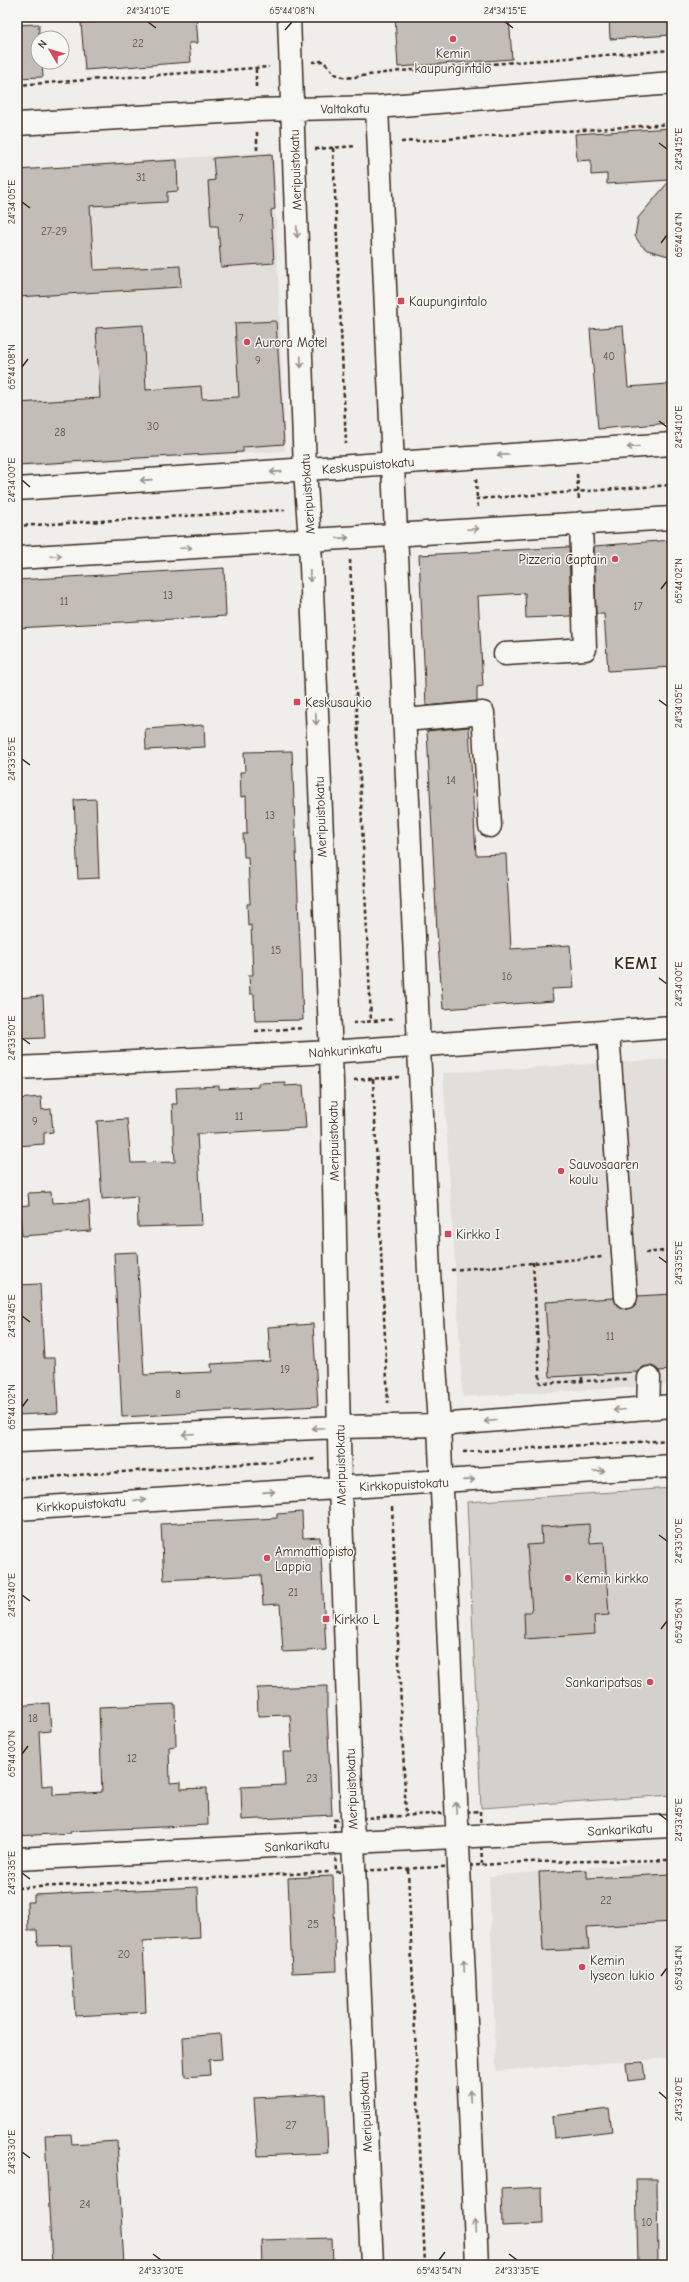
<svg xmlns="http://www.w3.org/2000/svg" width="689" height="2282" font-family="'Comic Neue',sans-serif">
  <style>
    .built { fill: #e2dfdb }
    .green { fill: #d4d1cc; stroke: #887e75 }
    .building { fill: #c2bdb7; stroke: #3b2a1e }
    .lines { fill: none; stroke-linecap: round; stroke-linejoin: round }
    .minor-casing { stroke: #3b2a1e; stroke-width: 25 }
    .path { stroke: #3b2a1e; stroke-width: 2.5; stroke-dasharray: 4 3; stroke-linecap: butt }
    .minor { stroke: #f6f6f2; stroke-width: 22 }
    .oneway { stroke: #989088 }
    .ticks { fill: none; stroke: #3b2a1e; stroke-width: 1.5 }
    .poi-dot { fill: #d1495b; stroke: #f6f6f2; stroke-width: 1.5 }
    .labels { text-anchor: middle; stroke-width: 3; stroke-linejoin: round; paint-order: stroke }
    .number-label { font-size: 11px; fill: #5d4f44 }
    .poi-label { font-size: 13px; fill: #3b2a1e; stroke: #f6f6f2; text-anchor: start }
    .street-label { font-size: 13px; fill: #3b2a1e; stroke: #f6f6f2 }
    .district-label { font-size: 17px; font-weight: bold; letter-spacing: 1px; fill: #3b2a1e; stroke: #f6f6f2 }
    .neatline { fill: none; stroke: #3b2a1e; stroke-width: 1.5 }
    .ticks-label { font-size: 10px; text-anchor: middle; fill: #3b2a1e }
  </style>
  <rect width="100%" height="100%" fill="#efeeea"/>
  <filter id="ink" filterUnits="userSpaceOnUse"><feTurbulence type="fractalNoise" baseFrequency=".025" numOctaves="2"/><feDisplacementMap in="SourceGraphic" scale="8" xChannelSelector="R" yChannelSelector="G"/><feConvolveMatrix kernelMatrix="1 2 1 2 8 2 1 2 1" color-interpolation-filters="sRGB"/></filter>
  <g filter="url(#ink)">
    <path class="built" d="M273,152L285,451L17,467V169Z
      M672,1059V1385L463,1397L443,1073Z
      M672,1861V2058L496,2071L489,1876Z"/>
    <path class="green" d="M672,1488V1795L481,1808L467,1502Z"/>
    <path class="building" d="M115,17H196L198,43H189L191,62L85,70L81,23L115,20Z
      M395,17H466V20L509,17L512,59L398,67Z
      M609,17H672V35L610,39Z
      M39,24L38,62H42L43,77L17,78V25Z
      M672,128V257L647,250L640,244L635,236L638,218L670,180L607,184V174L591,175V160L577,161L575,134Z
      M272,154L275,209L271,210L274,263L221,267L218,226H211L208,181L215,180L213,158Z
      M177,160L178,191L167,192V202L90,206L94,270L180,266L181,287L17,297V170Z
      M276,321L284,444L243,447V452L17,465V403L100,398L96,328L143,325L146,390L201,386L202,399L239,397L235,323Z
      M623,326L628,387L668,384L671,423L598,429L590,329Z
      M672,540V667L608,671L604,614H596L594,546Z
      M569,547L571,616L526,618L525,593L478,596L483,686L477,687V701L426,706L419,555Z
      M224,568L226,616L17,628V580Z
      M204,725L205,747L146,750L145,729Z
      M469,727L476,855L506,854L511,949L570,945L574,988L552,989L553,1001L443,1009L437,931L427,731Z
      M292,751L303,1020L255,1021L254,994H250L249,975H253L251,925L248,926L247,904H250L248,857H244L243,834H247L246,796L241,797L240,772H245L244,752Z
      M96,799L99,878L78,879L74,800Z
      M43,996L45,1038L17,1039V998Z
      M285,1082V1086L303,1085L306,1128L197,1134L202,1225L138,1227L137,1196L102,1199L97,1121L127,1119L131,1163L175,1162L172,1104H177L176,1088L219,1086V1089L258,1087V1083Z
      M41,1097L42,1110L51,1109L53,1132L44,1133V1144L17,1146V1099Z
      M51,1192L52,1203L89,1201L91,1231L22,1236L19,1206L29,1205L28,1193Z
      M137,1252L144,1375L212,1372L211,1364L270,1361L268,1327L313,1324L318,1406L122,1417L114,1253Z
      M40,1284L44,1358H55L58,1413L17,1415V1285Z
      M672,1294V1370L659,1371L649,1366L643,1367L638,1372L550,1377L545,1302L614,1298L616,1304L626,1309L633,1307L638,1296Z
      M302,1512L303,1538L320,1537L326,1650L283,1652L280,1604L263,1605L261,1575L164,1580L161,1524L277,1518V1514Z
      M589,1524L590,1543L604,1542L609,1615L594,1616L595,1634L525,1639L524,1612H532L527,1545L542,1544L541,1527Z
      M327,1686V1713L332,1815L242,1820L241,1787L285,1785L283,1752H292L290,1715L258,1716L257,1688Z
      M49,1703L51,1731L39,1732L42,1786L53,1785V1795L102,1792L99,1707L175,1704L176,1746L169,1747L170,1783L181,1782V1789L207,1788L208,1825L70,1831L71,1833L17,1836V1706Z
      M587,1870V1878L672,1874V1922L587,1927L589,1949L543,1951L539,1872Z
      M333,1876L336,1971L292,1973L288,1878Z
      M198,1887L200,1938L143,1941L146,2012L75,2016L71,1945L38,1946L37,1930H28L27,1902H34V1895Z
      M220,2034L222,2059L209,2060L210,2075L185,2077L183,2037Z
      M643,2062L645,2079L628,2081L626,2063Z
      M325,2094L328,2153L258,2156L254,2098Z
      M609,2109L612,2131L554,2138L552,2116Z
      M71,2134L72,2144L117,2141L124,2265H52L45,2135Z
      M636,2179H657L658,2265H638Z
      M542,2187L543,2224L502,2226L501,2189Z
      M332,2238L333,2265H262L261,2240Z"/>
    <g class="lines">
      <g class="minor-casing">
        <path id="minor" d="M289,17L305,470L310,541L332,1082L340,1487L353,1842L372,2265
          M377,107L429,1272L439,1425L477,2265
          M17,124L256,110L377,107L672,83
          M17,489L672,444
          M17,558L672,518
          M505,654L585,649L581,523
          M405,720L483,713L490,826
          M608,1031L626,1297
          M17,1068L330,1052L672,1027
          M648,1408L649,1378
          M17,1441L339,1427L439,1425L672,1406
          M17,1509L672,1466
          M17,1859L672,1826"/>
      </g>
      <path class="path" d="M312,62L323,61L335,74L346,78L400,71L672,50
        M17,85L269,67
        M256,87V68
        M257,132V150
        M401,142L672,124
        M333,148L346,444
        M315,149L356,146
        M577,474L579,501
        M476,479L477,499
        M478,507L477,499L672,485
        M17,526L285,510
        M350,560L371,1021
        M353,1023L395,1019
        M255,1031L303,1028
        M373,1079L388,1403
        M354,1080L399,1077
        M645,1253L672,1250
        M533,1262L540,1383L628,1379
        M451,1270L602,1257
        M582,1381V1375
        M463,1452L672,1440
        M17,1479L316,1459
        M392,1507L406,1816
        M480,1811L482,1865L336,1872L334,1820Z
        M482,1865L522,1862L672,1860
        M408,1870L425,2265
        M17,1888L331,1872"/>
      <use href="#minor" class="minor"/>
    </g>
    <defs><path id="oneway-shaft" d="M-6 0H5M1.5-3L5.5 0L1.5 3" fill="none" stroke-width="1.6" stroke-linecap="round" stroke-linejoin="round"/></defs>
    <g class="oneway">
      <use href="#oneway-shaft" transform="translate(297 232) rotate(88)"/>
      <use href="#oneway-shaft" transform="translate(301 362) rotate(88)"/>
      <use href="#oneway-shaft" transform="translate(633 447) rotate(176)"/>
      <use href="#oneway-shaft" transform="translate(503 455) rotate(176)"/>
      <use href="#oneway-shaft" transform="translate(276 472) rotate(176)"/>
      <use href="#oneway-shaft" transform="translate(146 480) rotate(176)"/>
      <use href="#oneway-shaft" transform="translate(473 529) rotate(-3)"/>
      <use href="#oneway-shaft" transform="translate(343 538) rotate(-4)"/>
      <use href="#oneway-shaft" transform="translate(186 548) rotate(-3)"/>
      <use href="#oneway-shaft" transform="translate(56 556) rotate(-3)"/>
      <use href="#oneway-shaft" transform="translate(310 576) rotate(88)"/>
      <use href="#oneway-shaft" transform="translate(316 719) rotate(88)"/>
      <use href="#oneway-shaft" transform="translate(619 1410) rotate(175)"/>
      <use href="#oneway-shaft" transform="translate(490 1421) rotate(175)"/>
      <use href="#oneway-shaft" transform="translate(318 1428) rotate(177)"/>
      <use href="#oneway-shaft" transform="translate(188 1434) rotate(177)"/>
      <use href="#oneway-shaft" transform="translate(599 1471) rotate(-4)"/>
      <use href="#oneway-shaft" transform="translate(469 1480) rotate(-4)"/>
      <use href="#oneway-shaft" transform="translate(269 1492) rotate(-4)"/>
      <use href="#oneway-shaft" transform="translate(140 1500) rotate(-4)"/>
      <use href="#oneway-shaft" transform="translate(456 1808) rotate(-93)"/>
      <use href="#oneway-shaft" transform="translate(464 1966) rotate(-93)"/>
      <use href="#oneway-shaft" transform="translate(470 2096) rotate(-93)"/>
      <use href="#oneway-shaft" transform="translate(475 2226) rotate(-93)"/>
    </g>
  </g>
  <path class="ticks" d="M148,22L156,28M505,22L513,28M285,30L292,22M659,143L667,149M22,202L30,208M661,243L667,235M22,367L28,359M659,421L667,427M22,480L30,487M661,589L667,581M659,700L667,706M22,759L30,765M659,978L667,984M22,1038L30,1044M659,1257L667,1263M22,1316L30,1322M22,1407L28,1399M659,1535L667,1541M22,1595L30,1601M661,1629L667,1621M22,1754L28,1746M659,1814L667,1820M22,1873L30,1879M661,1976L667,1968M659,2092L667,2099M22,2152L30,2158M153,2254L161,2260M509,2254L517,2260M439,2260L445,2252"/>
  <g class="poi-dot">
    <circle cx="453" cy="39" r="4"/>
    <rect x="397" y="297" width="8" height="8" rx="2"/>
    <circle cx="247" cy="342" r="4"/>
    <circle cx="615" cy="559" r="4"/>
    <rect x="293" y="698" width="8" height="8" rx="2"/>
    <circle cx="561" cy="1171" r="4"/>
    <rect x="444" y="1230" width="8" height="8" rx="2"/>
    <circle cx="267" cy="1558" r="4"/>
    <circle cx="568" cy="1578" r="4"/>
    <rect x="322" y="1615" width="8" height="8" rx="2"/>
    <circle cx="650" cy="1682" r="4"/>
    <circle cx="582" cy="1967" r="4"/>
  </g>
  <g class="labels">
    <g class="number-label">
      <text x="138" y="47">22</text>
      <text x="141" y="181">31</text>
      <text x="241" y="222">7</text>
      <text x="54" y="235">27-29</text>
      <text x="609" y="360">40</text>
      <text x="258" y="364">9</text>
      <text x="153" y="430">30</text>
      <text x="60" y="436">28</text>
      <text x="168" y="599">13</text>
      <text x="64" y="605">11</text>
      <text x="638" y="610">17</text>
      <text x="451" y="784">14</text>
      <text x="270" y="819">13</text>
      <text x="276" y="954">15</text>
      <text x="507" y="980">16</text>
      <text x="239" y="1120">11</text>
      <text x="35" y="1125">9</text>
      <text x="610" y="1340">11</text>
      <text x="285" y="1373">19</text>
      <text x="178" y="1398">8</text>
      <text x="293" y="1596">21</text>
      <text x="33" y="1722">18</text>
      <text x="132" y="1762">12</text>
      <text x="312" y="1782">23</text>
      <text x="606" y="1904">22</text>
      <text x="313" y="1928">25</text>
      <text x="124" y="1958">20</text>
      <text x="291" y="2129">27</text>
      <text x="85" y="2208">24</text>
      <text x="647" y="2226">10</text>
    </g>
    <g class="poi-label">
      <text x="453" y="58" text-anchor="middle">Kemin<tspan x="453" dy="15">kaupungintalo</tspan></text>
      <text x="409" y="306">Kaupungintalo</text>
      <text x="255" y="347">Aurora Motel</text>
      <text x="607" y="564" text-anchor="end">Pizzeria Captain</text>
      <text x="305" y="707">Keskusaukio</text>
      <text x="569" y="1169">Sauvosaaren<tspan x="569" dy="15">koulu</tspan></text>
      <text x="456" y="1239">Kirkko I</text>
      <text x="275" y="1556">Ammattiopisto<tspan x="275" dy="15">Lappia</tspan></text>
      <text x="576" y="1583">Kemin kirkko</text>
      <text x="334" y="1624">Kirkko L</text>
      <text x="642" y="1687" text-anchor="end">Sankaripatsas</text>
      <text x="590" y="1965">Kemin<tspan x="590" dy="15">lyseon lukio</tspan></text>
    </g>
    <g class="street-label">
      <text transform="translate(345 108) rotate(-1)" y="5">Valtakatu</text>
      <text transform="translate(295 170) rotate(-92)" y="5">Meripuistokatu</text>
      <text transform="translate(368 465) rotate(-5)" y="5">Keskuspuistokatu</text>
      <text transform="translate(307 494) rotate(-94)" y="5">Meripuistokatu</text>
      <text transform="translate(320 817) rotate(-92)" y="5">Meripuistokatu</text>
      <text transform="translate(345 1050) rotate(-4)" y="5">Nahkurinkatu</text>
      <text transform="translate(333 1141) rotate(-91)" y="5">Meripuistokatu</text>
      <text transform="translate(340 1465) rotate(-91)" y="5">Meripuistokatu</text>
      <text transform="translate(404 1484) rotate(-3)" y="5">Kirkkopuistokatu</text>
      <text transform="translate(81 1504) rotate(-4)" y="5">Kirkkopuistokatu</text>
      <text transform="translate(351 1789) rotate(-92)" y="5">Meripuistokatu</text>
      <text transform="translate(620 1829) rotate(-3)" y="5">Sankarikatu</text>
      <text transform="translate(297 1845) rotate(-3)" y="5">Sankarikatu</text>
      <text transform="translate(365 2112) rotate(-93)" y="5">Meripuistokatu</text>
    </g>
    <g class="district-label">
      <text x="636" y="969">KEMI</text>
    </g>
  </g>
  <rect width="689" height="2282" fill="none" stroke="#f6f6f2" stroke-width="44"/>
  <g transform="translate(50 50) rotate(308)"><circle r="19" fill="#f6f6f2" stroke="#aba49d"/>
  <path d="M0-3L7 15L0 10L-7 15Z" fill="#d1495b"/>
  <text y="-6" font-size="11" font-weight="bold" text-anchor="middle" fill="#3b2a1e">N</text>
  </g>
  <rect x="22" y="22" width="645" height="2238" class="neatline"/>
  <g class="ticks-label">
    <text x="148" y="14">24°34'10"E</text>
    <text x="292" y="14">65°44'08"N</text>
    <text x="505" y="14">24°34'15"E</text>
    <text transform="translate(678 149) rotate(-90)" y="4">24°34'15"E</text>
    <text transform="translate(11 202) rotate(-90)" y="4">24°34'05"E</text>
    <text transform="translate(678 235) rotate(-90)" y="4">65°44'04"N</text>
    <text transform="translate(11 367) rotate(-90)" y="4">65°44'08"N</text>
    <text transform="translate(678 427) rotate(-90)" y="4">24°34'10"E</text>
    <text transform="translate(11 480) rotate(-90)" y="4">24°34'00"E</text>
    <text transform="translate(678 581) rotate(-90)" y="4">65°44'02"N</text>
    <text transform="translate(678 706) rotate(-90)" y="4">24°34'05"E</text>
    <text transform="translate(11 759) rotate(-90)" y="4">24°33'55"E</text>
    <text transform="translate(678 984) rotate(-90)" y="4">24°34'00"E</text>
    <text transform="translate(11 1038) rotate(-90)" y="4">24°33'50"E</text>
    <text transform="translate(678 1263) rotate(-90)" y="4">24°33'55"E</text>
    <text transform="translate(11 1316) rotate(-90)" y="4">24°33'45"E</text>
    <text transform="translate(11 1407) rotate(-90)" y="4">65°44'02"N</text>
    <text transform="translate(678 1541) rotate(-90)" y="4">24°33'50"E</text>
    <text transform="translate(11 1595) rotate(-90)" y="4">24°33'40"E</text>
    <text transform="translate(678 1621) rotate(-90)" y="4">65°43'56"N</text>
    <text transform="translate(11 1754) rotate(-90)" y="4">65°44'00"N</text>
    <text transform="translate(678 1820) rotate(-90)" y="4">24°33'45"E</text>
    <text transform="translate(11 1873) rotate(-90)" y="4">24°33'35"E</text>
    <text transform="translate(678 1968) rotate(-90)" y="4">65°43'54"N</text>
    <text transform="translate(678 2099) rotate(-90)" y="4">24°33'40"E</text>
    <text transform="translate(11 2152) rotate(-90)" y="4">24°33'30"E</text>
    <text x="161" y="2274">24°33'30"E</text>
    <text x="439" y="2274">65°43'54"N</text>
    <text x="517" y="2274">24°33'35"E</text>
  </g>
</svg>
